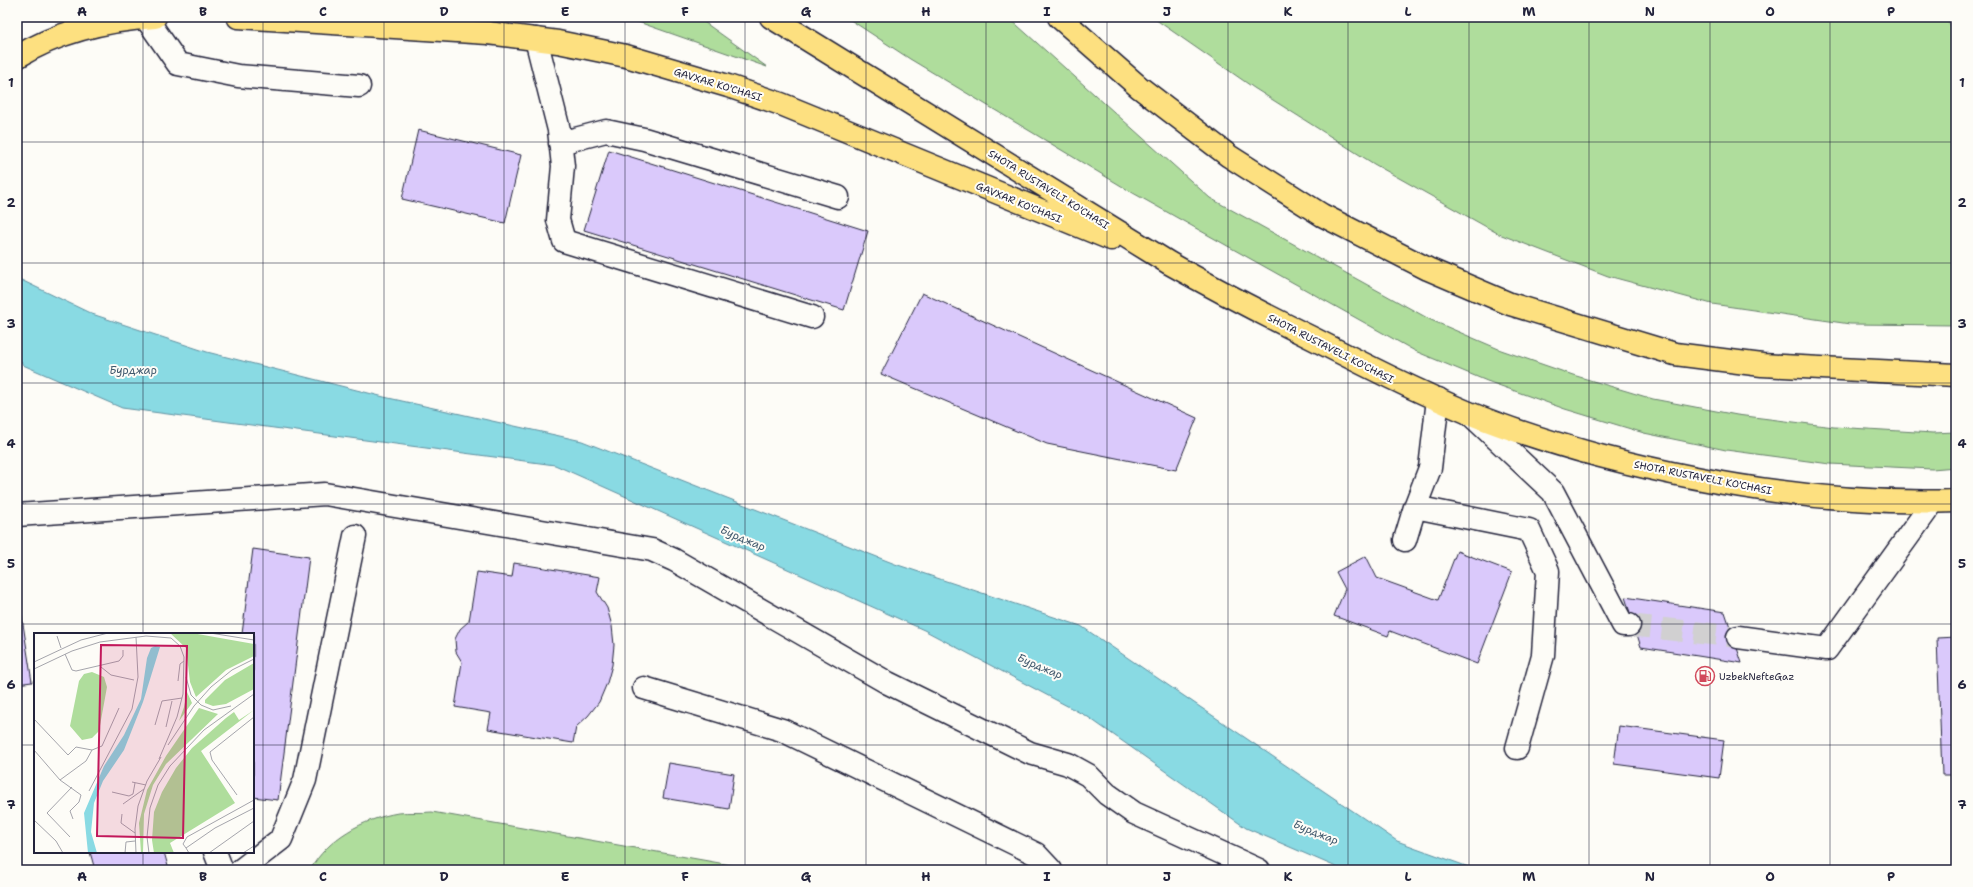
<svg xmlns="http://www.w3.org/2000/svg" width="1973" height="887" font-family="'Shantell Sans',sans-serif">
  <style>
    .green { fill: #afdd9c; stroke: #68806c }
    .water { fill: #89dae3; stroke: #6090a0 }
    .building { fill: #dac9fb; stroke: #22223b }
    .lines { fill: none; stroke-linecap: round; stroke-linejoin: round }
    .minor-tunnel { stroke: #d1d0d1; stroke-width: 22; stroke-dasharray: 22 11; stroke-linecap: butt }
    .minor-casing { stroke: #22223b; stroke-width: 25 }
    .major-casing { stroke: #22223b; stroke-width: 25 }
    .minor { stroke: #fdfcf7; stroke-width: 22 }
    .major { stroke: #fde080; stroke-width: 22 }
    .grid { fill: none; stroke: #22223b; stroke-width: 1; stroke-opacity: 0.55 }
    .labels { text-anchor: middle; stroke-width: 4; stroke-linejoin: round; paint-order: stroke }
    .street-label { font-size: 10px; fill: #22223b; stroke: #fdfcf7 }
    .poi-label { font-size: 10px; fill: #22223b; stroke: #fdfcf7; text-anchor: start }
    .water-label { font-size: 11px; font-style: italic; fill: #41596d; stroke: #fdfcf7 }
    .inset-road { fill: none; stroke: #a5a5ac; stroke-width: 1 }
    .view { fill: #c2185b; fill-opacity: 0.15; stroke: #c2185b; stroke-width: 2 }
    .inset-edge { fill: none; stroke: #22223b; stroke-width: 2 }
    .neatline { fill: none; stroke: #22223b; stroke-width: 1.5 }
    .grid-label { font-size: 13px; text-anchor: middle; font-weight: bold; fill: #22223b }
  </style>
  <rect width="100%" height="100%" fill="#fdfcf7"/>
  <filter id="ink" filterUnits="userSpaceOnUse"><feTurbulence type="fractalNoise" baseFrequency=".025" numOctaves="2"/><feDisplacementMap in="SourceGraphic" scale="8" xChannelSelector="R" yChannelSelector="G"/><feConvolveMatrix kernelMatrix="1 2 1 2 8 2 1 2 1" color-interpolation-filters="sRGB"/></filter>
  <g filter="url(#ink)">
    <path class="green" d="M624,17H697L767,67Z
      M846,17H1008L1210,198L1431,320L1501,350L1573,375L1653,399L1737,415L1834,427L1933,433L1956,432V467L1932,469L1830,464L1726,450L1644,433L1565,409L1487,381L1415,351L1133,193L910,59Z
      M1152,17H1945L1956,34V325L1850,324L1712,304L1608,276L1499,234L1374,164L1254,88Z
      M432,812L759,870H310C328,838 363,819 398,813C409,812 421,813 432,812Z"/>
    <path class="water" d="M17,278L92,314L207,352L384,397L582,441L895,564L1081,626L1397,841L1477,870H1343L1246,828L1088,717L924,630L555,465L122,408L23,365L17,354Z"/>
    <path class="building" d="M418,130L521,155L505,223L402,199Z
      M609,150L868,231L844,310L584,230Z
      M922,293L1197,418L1176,470L1047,444L881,374Z
      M253,549L309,557L278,800L253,797V634H242Z
      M1457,551L1512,572L1477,664L1390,631L1388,636L1334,616L1345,589L1336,572L1366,556L1377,578L1438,600Z
      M514,563L600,577L597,592L607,608L612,626L614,645L612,665L607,683L599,702L588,716L576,727L573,743L488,729L491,713L455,707L462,662L456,652L455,639L460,629L469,621L477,572L512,577Z
      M18,592L32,682L17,684V593Z
      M1625,597L1725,612L1742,663L1641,647Z
      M1956,637V775H1942L1937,638Z
      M1619,726L1724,740L1719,778L1614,764Z
      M669,763L734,774L729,809L663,798Z
      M90,852H164L169,870H95Z"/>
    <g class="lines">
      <path class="minor-tunnel" d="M1629,625L1738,637"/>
      <g class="minor-casing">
        <path id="minor" d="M146,18L178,64L238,76L359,86
          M536,39L559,130L563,166L558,220L564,241L812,317
          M560,143L606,131L644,139L838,197
          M1470,414L1553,492L1623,625H1629
          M1415,507L1529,530L1548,571L1543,655L1517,748
          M17,515L325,494L652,550L674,560L888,683L1030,753L1068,764L1088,775L1107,794L1134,813L1259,870
          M1405,540L1415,507L1430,468L1438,399
          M1738,637L1827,649L1933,502
          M644,688L782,730L1036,854L1051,870
          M215,852L222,870
          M241,870L281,839L305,780L355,536"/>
      </g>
      <g class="major-casing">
        <path id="major" d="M238,17L488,33L558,42L626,56L728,86L781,104L1111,239
          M771,17L1169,263C1217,290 1265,315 1314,339C1365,365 1416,391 1469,413C1511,430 1556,444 1600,456C1715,486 1836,505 1956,501
          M1059,17L1139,87L1229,156L1322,215L1428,269L1510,304L1675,354L1762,365L1956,375
          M17,57C59,31 107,20 155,17"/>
      </g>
      <use href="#minor" class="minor"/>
      <use href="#major" class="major"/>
    </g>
  </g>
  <path class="grid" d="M143,17V634M263,17V870M384,17V870M504,17V870M625,17V870M745,17V870M866,17V870M986,17V870M1107,17V870M1228,17V870M1348,17V870M1469,17V870M1589,17V870M1710,17V870M1830,17V870M17,142H1956M17,263H1956M17,383H1956M17,504H1956M17,624H1956M17,745H35M253,745H1956M143,852V870"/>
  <defs>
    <g id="fuel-ring" transform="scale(1)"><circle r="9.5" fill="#fdfcf7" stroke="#d1495b" stroke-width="1.5"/><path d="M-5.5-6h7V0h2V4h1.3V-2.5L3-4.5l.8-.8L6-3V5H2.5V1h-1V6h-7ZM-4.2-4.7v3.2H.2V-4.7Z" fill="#d1495b"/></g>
  </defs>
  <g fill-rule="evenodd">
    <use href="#fuel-ring" x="1705" y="676"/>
  </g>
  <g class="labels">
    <g class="street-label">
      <text transform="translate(718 84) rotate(17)" y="4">GAVXAR KO'CHASI</text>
      <text transform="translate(1049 189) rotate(32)" y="4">SHOTA RUSTAVELI KO'CHASI</text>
      <text transform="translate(1019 202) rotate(22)" y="4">GAVXAR KO'CHASI</text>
      <text transform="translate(1331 348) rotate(27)" y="4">SHOTA RUSTAVELI KO'CHASI</text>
      <text transform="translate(1703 477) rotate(11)" y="4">SHOTA RUSTAVELI KO'CHASI</text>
    </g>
    <g class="poi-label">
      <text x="1719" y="680">UzbekNefteGaz</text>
    </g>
    <g class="water-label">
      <text x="133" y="374">Бурджар</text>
      <text transform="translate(743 538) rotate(23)" y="4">Бурджар</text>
      <text transform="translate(1040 666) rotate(23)" y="4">Бурджар</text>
      <text transform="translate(1316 832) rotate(22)" y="4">Бурджар</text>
    </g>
  </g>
  <g transform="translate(34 633)">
    <rect width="220" height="220" fill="#fdfcf7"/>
    <path d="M136,0H158L220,11V23L192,37L162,64L156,49L152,15ZM220,30V56L192,71L179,73L171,70V67L191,47ZM58,39L70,44L73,54L65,98L58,105L48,107L36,93L45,48L50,41ZM153,59L158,70L145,88L150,74ZM165,75L184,81L132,131L119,152L110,181L109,220H107L105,190L113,157L132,123ZM220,77L167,118L201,170L136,210L140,220H120L118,207L120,179L128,159L142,135L158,115L192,85L200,79L205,87Z" fill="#afdd9c"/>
    <path d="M121,13L126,14L109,69L90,117L69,148L60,170L57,199L63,220H54L50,180L70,133L90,102L107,66L113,25L117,15Z" fill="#89dae3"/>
    <path class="inset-road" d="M176,0L220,7M23,3L27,15M31,21L38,37L42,38L85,28L89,23V17M0,29L47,7L74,0M67,34L77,42L100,47M0,36L38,18L66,9L112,3L137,5L146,13L150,24L149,61L143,84L125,126M152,44L157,62L167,72L179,77L197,73M144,48L146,31L150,28M0,86L34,122L42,114L58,117L68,113L85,75M121,92L128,68L148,65M132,94L138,68M134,112L160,73L177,54L198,37L220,26M0,117L26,147L47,162L45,169L36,178L39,186M26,147L52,128L58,117M98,149L112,152M55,158L98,76L104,44L102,4M78,159L95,163L99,161L101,150M203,162L178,127L176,119L220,84M89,171L110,156M88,181L87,190L101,200M0,187L22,208L29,220M36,204L13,180L38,154M152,215L149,211L153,204L220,167M91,220L92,209L101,208M102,220L101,196L104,173L113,148L127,124M115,220L113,204L116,175L124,152L136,133L170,97L220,61M155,220L152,215L181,195L220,175M175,220L220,188M209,220L220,213"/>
    <path class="view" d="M67,12L153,13L149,205L63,203Z"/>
    <rect width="220" height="220" class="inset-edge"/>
  </g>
  <rect width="1973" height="887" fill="none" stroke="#fdfcf7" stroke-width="44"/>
  <rect x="22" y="22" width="1929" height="843" class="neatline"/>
  <g class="grid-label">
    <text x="82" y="16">A</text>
    <text x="203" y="16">B</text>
    <text x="323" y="16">C</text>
    <text x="444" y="16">D</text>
    <text x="565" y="16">E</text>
    <text x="685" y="16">F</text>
    <text x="806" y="16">G</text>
    <text x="926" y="16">H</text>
    <text x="1047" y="16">I</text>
    <text x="1167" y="16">J</text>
    <text x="1288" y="16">K</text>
    <text x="1408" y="16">L</text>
    <text x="1529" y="16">M</text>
    <text x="1650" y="16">N</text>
    <text x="1770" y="16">O</text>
    <text x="1891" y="16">P</text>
    <text x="11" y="87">1</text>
    <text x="1962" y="87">1</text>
    <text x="11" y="207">2</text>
    <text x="1962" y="207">2</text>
    <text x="11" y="328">3</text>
    <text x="1962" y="328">3</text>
    <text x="11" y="448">4</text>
    <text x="1962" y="448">4</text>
    <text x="11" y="568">5</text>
    <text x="1962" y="568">5</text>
    <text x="11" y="689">6</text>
    <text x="1962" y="689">6</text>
    <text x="11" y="809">7</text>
    <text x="1962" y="809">7</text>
    <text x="82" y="881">A</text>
    <text x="203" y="881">B</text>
    <text x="323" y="881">C</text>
    <text x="444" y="881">D</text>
    <text x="565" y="881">E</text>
    <text x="685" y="881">F</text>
    <text x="806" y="881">G</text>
    <text x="926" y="881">H</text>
    <text x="1047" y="881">I</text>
    <text x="1167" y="881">J</text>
    <text x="1288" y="881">K</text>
    <text x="1408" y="881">L</text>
    <text x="1529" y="881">M</text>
    <text x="1650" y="881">N</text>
    <text x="1770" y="881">O</text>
    <text x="1891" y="881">P</text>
  </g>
</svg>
